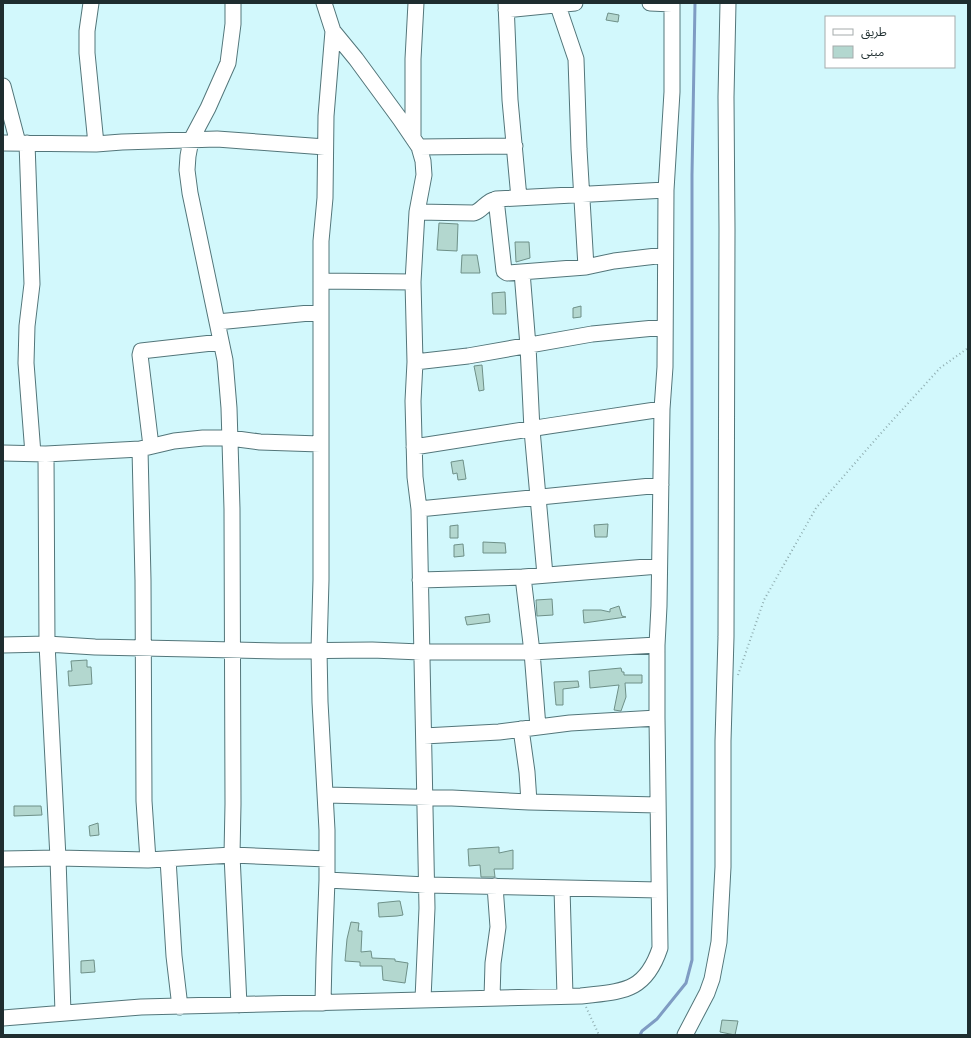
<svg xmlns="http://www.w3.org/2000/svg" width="971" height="1038" font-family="'PT Serif','Noto Sans Arabic',serif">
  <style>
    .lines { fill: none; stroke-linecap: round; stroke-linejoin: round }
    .stream { stroke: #7f9cc3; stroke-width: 3 }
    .building { fill: #b3d7cf; stroke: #6e9088 }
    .minor-casing { stroke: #53767a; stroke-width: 17 }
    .path { stroke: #8fadb0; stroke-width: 2; stroke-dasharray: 1 3; stroke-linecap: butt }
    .minor { stroke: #fff; stroke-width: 15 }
  </style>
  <rect width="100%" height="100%" fill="#d2f8fc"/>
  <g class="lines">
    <path class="stream" d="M640,1035L642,1031L657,1019L686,983L692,960V175L695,3"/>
  </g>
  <path class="building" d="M608,13L619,15L618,22L606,20Z
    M439,223L458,224L457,251L437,250Z
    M515,242H529L530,258L516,262Z
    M462,255H477L480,273H461Z
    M505,292L506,314H493L492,293Z
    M581,306V317L573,318V308Z
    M482,365L484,390L479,391L474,366Z
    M463,460L466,479L458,480L457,473L453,474L451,462Z
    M608,524L607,537H595L594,525Z
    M458,525V538H450V526Z
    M483,542L505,543L506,553H483Z
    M463,544L464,556L454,557V545Z
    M552,599L553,615L537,616L536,600Z
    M619,606L622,616L626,617L584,623L583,610H601L610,612V609Z
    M489,614L490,622L467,625L465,617Z
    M87,660V667H91L92,684L69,686L68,671H72L71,661Z
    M621,668L622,672H624V675H642V683H625L626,697L621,711L614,710L619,685L590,688L589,671Z
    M578,681L579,687L563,689V705H556L554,682Z
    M14,806H41L42,815L14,816Z
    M98,823L99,835L90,836L89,826Z
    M499,847V853L513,850V869H494L495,877H481L480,865L469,866L468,849Z
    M398,901H400L403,915L397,916L379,917L378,903Z
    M351,922L359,923L358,931H362L361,952L371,951L372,958L395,959V961L408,963L405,983L383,980L382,966H360V962L345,961L347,939Z
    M94,960L95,972L81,973V961Z
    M722,1020L738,1021L735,1035L720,1032Z"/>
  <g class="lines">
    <g class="minor-casing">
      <path id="minor" d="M91,3L87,31V53L96,144
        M233,3V24L228,63L208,108L191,140L188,156L187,170L190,193L225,360L229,408L232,509L233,804L232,855L239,1005
        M324,3L333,31L356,59L400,119L419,147L423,161L424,175L417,212L413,282L415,362L413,401L415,477L419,509L427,908L423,999
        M506,3L510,100L519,198
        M557,3L576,59L579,149L586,267
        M650,3L672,4
        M506,10L575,3
        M3,86L18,143
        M413,138V59L416,3
        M3,143L96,144L122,142L217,139L325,147
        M27,143L32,284L27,326L26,363L33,454
        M419,147L515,146
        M496,199L504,271L507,273L586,267L614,261L665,255
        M417,212L474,213C483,210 486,201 496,199L666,190
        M522,272L528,346L532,430L545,575
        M321,281L413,282
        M217,322L320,312
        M415,362L468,356L592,334L665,327
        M151,446L140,355L141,351L221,342
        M414,447C497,434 579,421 662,409
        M140,449L143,580L144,801L148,860
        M3,453L46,454L140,449L174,441L203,438H230L260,442L320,444
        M46,454L47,644L58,858L63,1013
        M419,509L661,485
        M523,577L532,652L538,727
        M420,580L523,577L659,566
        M3,645L47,644L95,647L191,649L279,651L372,650L421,652H532L657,645
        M521,729L527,772L529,802
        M424,736L499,732L570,723L657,718
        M326,795L452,798L529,802L658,805
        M3,859L58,858L148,860L232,855L327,859
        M168,859L174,956L180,1007
        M327,880L426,885L659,890
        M562,888L565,996
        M492,998L493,963L498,927L495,886
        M323,1003L324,959L327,880V830L320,702L319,650L321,580V241L325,198L326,116L333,31
        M3,1018L141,1007L581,996C622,991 645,993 660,948L657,718V645L659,606L662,409L665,367L666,190L672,92V3
        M685,1035L707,993L712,979L719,942L723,867V741L726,637L727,229L726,97L728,3"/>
    </g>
    <path class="path" d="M738,675L764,600L816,508L882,432L940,368L968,348
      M586,1007L599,1035"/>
    <use href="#minor" class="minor"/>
  </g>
  <rect width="971" height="1038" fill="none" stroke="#1e2d2f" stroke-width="8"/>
  <rect x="825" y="16" width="130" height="52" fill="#ffffff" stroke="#a5abac"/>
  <rect x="833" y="29" width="20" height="6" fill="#ffffff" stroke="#a5abac"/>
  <text x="861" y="36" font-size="12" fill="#1e2d2f">طريق</text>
  <rect x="833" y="46" width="20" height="12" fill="#b3d7cf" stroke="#a5abac"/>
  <text x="861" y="56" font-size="12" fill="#1e2d2f">مبنى</text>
</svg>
